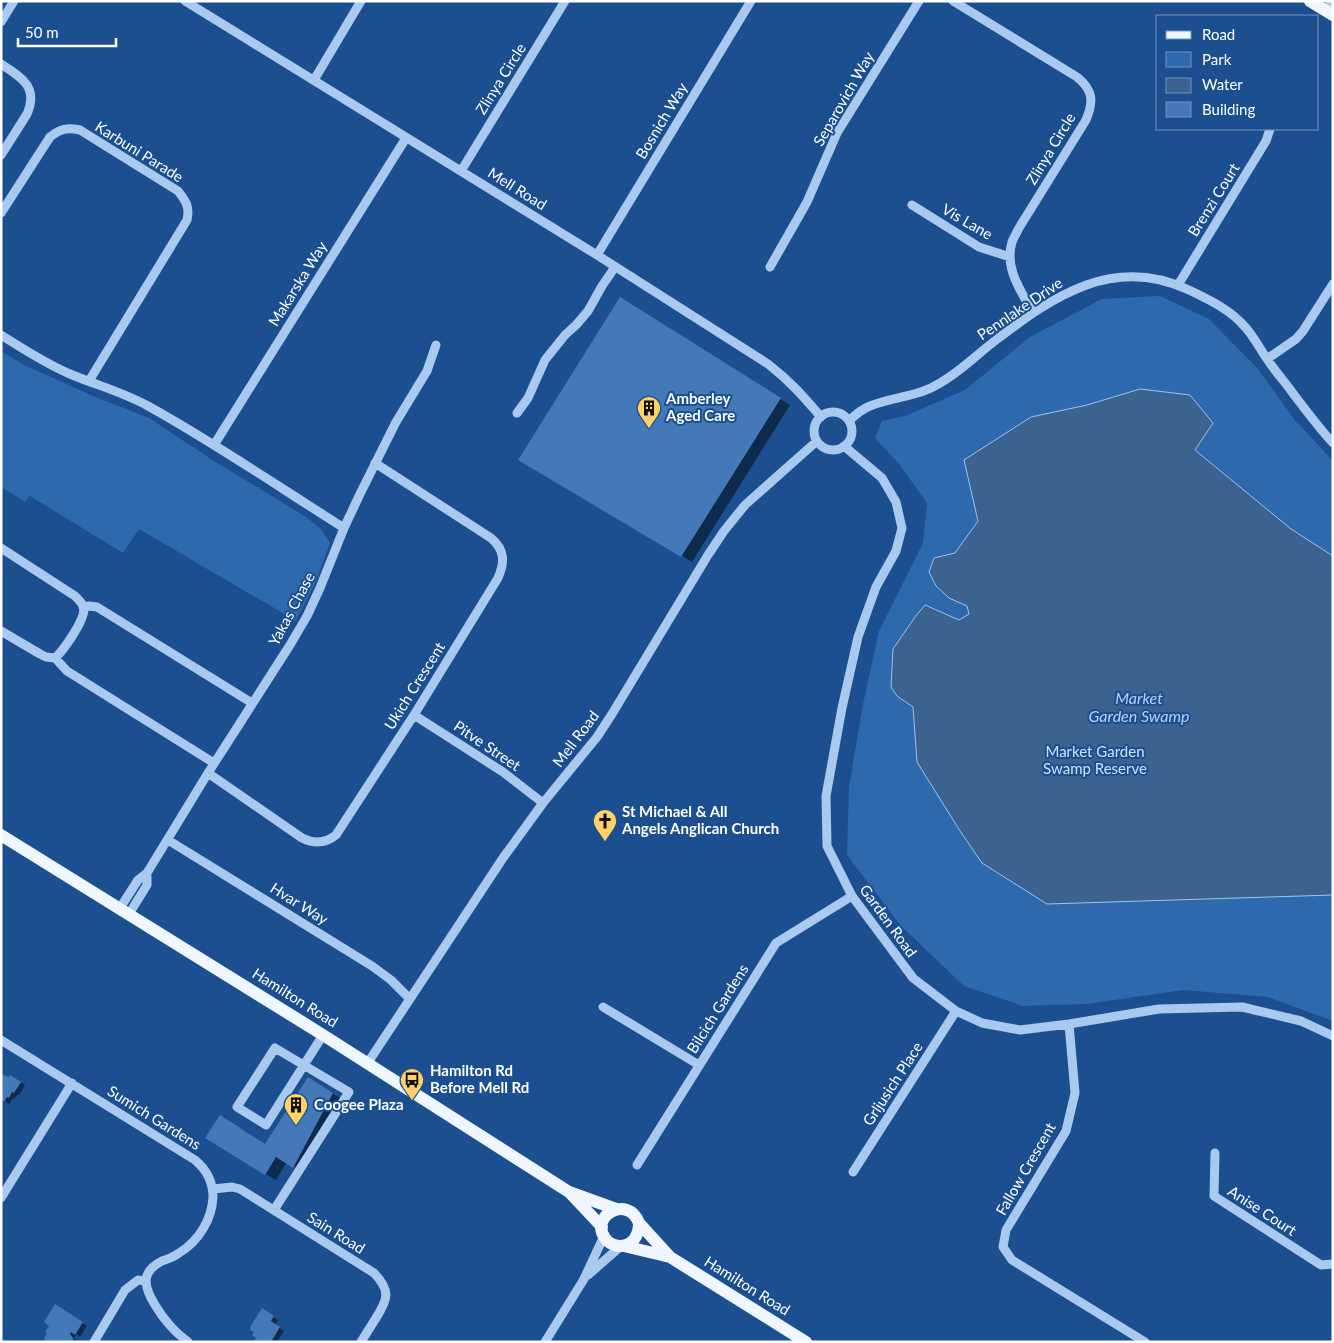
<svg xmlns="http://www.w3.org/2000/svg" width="1334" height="1343" font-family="Lato,sans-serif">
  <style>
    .green { fill: #2e69ad }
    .water { fill: #3c6290; stroke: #9cc4f0 }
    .shadow { fill: #0007 }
    .building { fill: #4478b7 }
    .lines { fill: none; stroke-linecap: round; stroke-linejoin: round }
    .minor { stroke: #a9c9ee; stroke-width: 9 }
    .major { stroke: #f0f6ff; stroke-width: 12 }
    .labels { text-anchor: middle; stroke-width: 4; stroke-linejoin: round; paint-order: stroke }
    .street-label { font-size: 15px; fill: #fff; stroke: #1b4f8f }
    .poi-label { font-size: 15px; font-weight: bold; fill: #fff; stroke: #1b4f8f; text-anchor: start }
    .park-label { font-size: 15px; fill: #cfe3fa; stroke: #1b4f8f }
    .water-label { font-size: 16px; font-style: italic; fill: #b5d3f5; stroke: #1b4f8f }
  </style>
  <rect width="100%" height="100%" fill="#1b4f8f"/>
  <path class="green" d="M1160,296L1209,319L1259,370L1294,419L1333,461V1021L1268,997L1183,990L1087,1004L1023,1006L964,986L901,926L847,855L849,787L863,704L879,631L923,543L927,503L899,464L875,438L882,421L905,416L965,390L1030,337L1102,299Z
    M1,351L22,364L93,396L149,418L214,461L306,517L321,529L330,543L315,584L295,622L281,612L139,529L123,553L30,496L25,502L1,487Z"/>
  <path class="water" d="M1140,389L1190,395L1213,423L1195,450L1291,529L1333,556V895L1047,904L982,863L960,831L917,762L913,707L897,696L891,687L893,649L915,617L925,605L959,620L969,614L967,606L949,598L936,586L929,572L934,558L955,553L978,521L964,460L1031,417L1087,405Z"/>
  <path class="shadow" d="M631,305L790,405L692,562L520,460Z
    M1,1075L9,1079L11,1076L25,1085L19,1095L18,1094L14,1099L13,1098L9,1104L4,1100L1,1103Z
    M319,1085L343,1100L304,1172L287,1162L276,1180L207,1138L266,1145Z
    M55,1306L87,1326L80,1337L77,1334L74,1338L78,1342H47Z
    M262,1310L278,1320L275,1325L284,1331L277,1342H255L257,1337Z"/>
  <path class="building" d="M620,297L781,398L681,557L518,460Z
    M1,1074L9,1077L10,1075L21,1082L14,1093L12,1092L9,1098L7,1097L4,1102L1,1100Z
    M308,1077L333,1093L293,1168L276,1157L265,1175L205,1138L220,1115L265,1144Z
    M55,1304L83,1322L75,1335L71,1332L70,1334L73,1338L74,1342H46V1341L44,1339L47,1333L45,1332L49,1326L44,1322Z
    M262,1308L274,1316L271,1321L280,1327L271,1342H253L256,1338L252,1335L254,1332L250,1330L251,1328L250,1327Z"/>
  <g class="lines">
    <path class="minor" d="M185,1L597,255L768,364C790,381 803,396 821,417
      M953,1L1077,77C1093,90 1094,101 1086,120L1019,228C1017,232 1014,237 1012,242C1004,268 1021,291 1033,313
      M1326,11L1333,1
      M1,22L14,1
      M1,64C21,77 39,87 27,114L1,155
      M314,80L361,1
      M461,171L565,1
      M912,205L979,247L1010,257
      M1,213L50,137C60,129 67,127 80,130L178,191C186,201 190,207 187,220L89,381
      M597,255L751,1
      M770,267L807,202L837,133L919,1
      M1178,285L1266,141L1270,129
      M1,335C23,349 46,364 70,374C96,385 123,392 148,406C215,443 279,487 344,528
      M1267,359L1296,339L1303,331L1333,284
      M814 431a19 19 0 1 1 38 0a19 19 0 1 1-38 0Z
      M517,413L528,398L545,360L565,335L576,325L588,311L602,286L615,267
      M849,421C855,415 862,409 870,406C884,400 900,398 914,394C926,391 938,385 948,378C965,367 980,352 996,340C1055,295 1114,255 1189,290C1210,300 1231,310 1246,328C1254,337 1260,349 1267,359C1275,371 1284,381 1292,392C1305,409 1318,427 1333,443
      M214,445L406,138
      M844,446L882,478L896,502L902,528L896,551L876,587L858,637L842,708L826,796L827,846L852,896L913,978L956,1011L982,1023L1020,1030L1069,1024L1159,1009L1242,1007L1301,1021L1333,1036
      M1,548L75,596C79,600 83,603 84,609C84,621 64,650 55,658L46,657L40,654L1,631
      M83,607L89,606L97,607L252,703
      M55,658L67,671L214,763
      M414,715L503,772L543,803
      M208,773L302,838C314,844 326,843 336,835L414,715L498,578C505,562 505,550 491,538L375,463
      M168,840L372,966L391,980L410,999
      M120,908L138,880L147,873L208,773L290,645L307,616L320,588L344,528L360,494L396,422L427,371L436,345
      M129,914L147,885V873
      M603,1007L699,1065
      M1069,1024L1075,1093L1066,1131L1006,1230L1003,1247L1012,1260L1145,1342
      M1,1040L195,1160C207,1170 213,1181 213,1197C212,1219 199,1241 179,1253C174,1257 168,1259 162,1261C140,1272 144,1287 155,1305C164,1320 173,1331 188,1342
      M367,1064L503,858L543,803L597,737L612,714L708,555L724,531L745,505L817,441
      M1215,1153L1214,1196L1321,1265L1333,1264
      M637,1165L776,943L852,896
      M853,1172L956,1011
      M213,1189L232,1187L240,1189L374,1273C391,1291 388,1299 376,1318C371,1326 366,1334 361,1342
      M1,1198L72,1083
      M274,1210L349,1092L275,1048L237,1107L266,1125L323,1035
      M588,1275L621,1246
      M94,1342L125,1290L138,1280L146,1281
      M545,1342L584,1279L604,1236"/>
    <path class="major" d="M1310,1L1333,15
      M1,835L323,1035L569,1192L616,1209
      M571,1194L602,1227
      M639,1223C639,1236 632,1247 618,1246C613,1245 608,1243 605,1238C589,1216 628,1194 639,1223L670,1257L806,1342
      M624,1246L670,1257"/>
  </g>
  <defs>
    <g id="building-pin" transform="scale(1.25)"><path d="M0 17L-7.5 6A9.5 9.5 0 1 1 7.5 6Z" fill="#ffd166" stroke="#1b4f8f"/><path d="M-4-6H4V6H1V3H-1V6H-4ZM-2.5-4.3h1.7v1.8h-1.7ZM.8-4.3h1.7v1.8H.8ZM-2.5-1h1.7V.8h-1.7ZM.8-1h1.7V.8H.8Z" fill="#111"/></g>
    <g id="church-pin" transform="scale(1.25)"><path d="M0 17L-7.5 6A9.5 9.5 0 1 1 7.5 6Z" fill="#ffd166" stroke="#1b4f8f"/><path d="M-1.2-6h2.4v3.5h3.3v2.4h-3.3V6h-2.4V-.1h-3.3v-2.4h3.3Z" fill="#111"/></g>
    <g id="bus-pin" transform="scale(1.25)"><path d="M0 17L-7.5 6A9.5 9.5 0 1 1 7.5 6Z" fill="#ffd166" stroke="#1b4f8f"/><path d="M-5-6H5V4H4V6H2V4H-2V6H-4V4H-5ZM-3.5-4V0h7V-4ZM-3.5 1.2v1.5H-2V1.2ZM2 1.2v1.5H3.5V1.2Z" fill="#111"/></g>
  </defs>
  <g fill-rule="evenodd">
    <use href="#building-pin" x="649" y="408"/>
    <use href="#church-pin" x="605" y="821"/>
    <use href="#bus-pin" x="412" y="1080"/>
    <use href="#building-pin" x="296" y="1105"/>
  </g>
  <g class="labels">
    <g class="street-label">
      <text transform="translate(501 79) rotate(-58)" y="5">Zlinya Circle</text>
      <text transform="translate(844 99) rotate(-60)" y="5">Separovich Way</text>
      <text transform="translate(662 121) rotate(-59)" y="5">Bosnich Way</text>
      <text transform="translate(1051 149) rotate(-59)" y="5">Zlinya Circle</text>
      <text transform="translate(139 152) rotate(32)" y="5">Karbuni Parade</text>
      <text transform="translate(517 189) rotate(32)" y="5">Mell Road</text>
      <text transform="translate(1214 200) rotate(-58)" y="5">Brenzi Court</text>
      <text transform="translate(967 222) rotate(30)" y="5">Vis Lane</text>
      <text transform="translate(298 284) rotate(-58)" y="5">Makarska Way</text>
      <text transform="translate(1020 309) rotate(-34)" y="5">Pennlake Drive</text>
      <text transform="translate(292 609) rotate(-62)" y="5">Yakas Chase</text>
      <text transform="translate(415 686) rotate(-58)" y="5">Ukich Crescent</text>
      <text transform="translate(576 739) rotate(-53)" y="5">Mell Road</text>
      <text transform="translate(487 746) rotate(34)" y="5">Pitve Street</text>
      <text transform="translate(299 904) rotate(32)" y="5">Hvar Way</text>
      <text transform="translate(888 921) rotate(54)" y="5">Garden Road</text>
      <text transform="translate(295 998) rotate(32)" y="5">Hamilton Road</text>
      <text transform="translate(718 1009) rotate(-58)" y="5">Bilcich Gardens</text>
      <text transform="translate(893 1084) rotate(-57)" y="5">Grljusich Place</text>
      <text transform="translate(154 1118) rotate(32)" y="5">Sumich Gardens</text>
      <text transform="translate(1026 1169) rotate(-60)" y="5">Fallow Crescent</text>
      <text transform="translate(1262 1211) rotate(33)" y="5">Anise Court</text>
      <text transform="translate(336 1233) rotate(32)" y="5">Sain Road</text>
      <text transform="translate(747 1286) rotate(32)" y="5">Hamilton Road</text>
    </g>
    <g class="poi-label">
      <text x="666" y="404">Amberley<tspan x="666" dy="17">Aged Care</tspan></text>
      <text x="622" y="817">St Michael &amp; All<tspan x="622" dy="17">Angels Anglican Church</tspan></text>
      <text x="430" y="1076">Hamilton Rd<tspan x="430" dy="17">Before Mell Rd</tspan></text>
      <text x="314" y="1110">Coogee Plaza</text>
    </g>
    <g class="park-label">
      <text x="1095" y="757">Market Garden<tspan x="1095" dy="17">Swamp Reserve</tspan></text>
    </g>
    <g class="water-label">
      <text x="1139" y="704">Market<tspan x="1139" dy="18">Garden Swamp</tspan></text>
    </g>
  </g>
  <rect width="1334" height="1343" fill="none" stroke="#ffffff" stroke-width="5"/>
  <rect x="1156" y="15" width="162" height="115" fill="#1b4f8f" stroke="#7695bc"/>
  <rect x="1166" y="31" width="25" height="8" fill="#f0f6ff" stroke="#7695bc"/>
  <text x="1202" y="40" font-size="15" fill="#ffffff">Road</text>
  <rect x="1166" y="52" width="25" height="15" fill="#2e69ad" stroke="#7695bc"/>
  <text x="1202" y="65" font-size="15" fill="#ffffff">Park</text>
  <rect x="1166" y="78" width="25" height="15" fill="#3c6290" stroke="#7695bc"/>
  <text x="1202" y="90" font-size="15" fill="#ffffff">Water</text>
  <rect x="1166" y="102" width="25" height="15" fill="#4478b7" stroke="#7695bc"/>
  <text x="1202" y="115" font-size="15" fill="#ffffff">Building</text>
  <path d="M18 38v8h98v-8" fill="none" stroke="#ffffff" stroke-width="2.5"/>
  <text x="25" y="38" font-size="15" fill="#ffffff" stroke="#1b4f8f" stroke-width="4" paint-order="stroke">50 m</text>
</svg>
